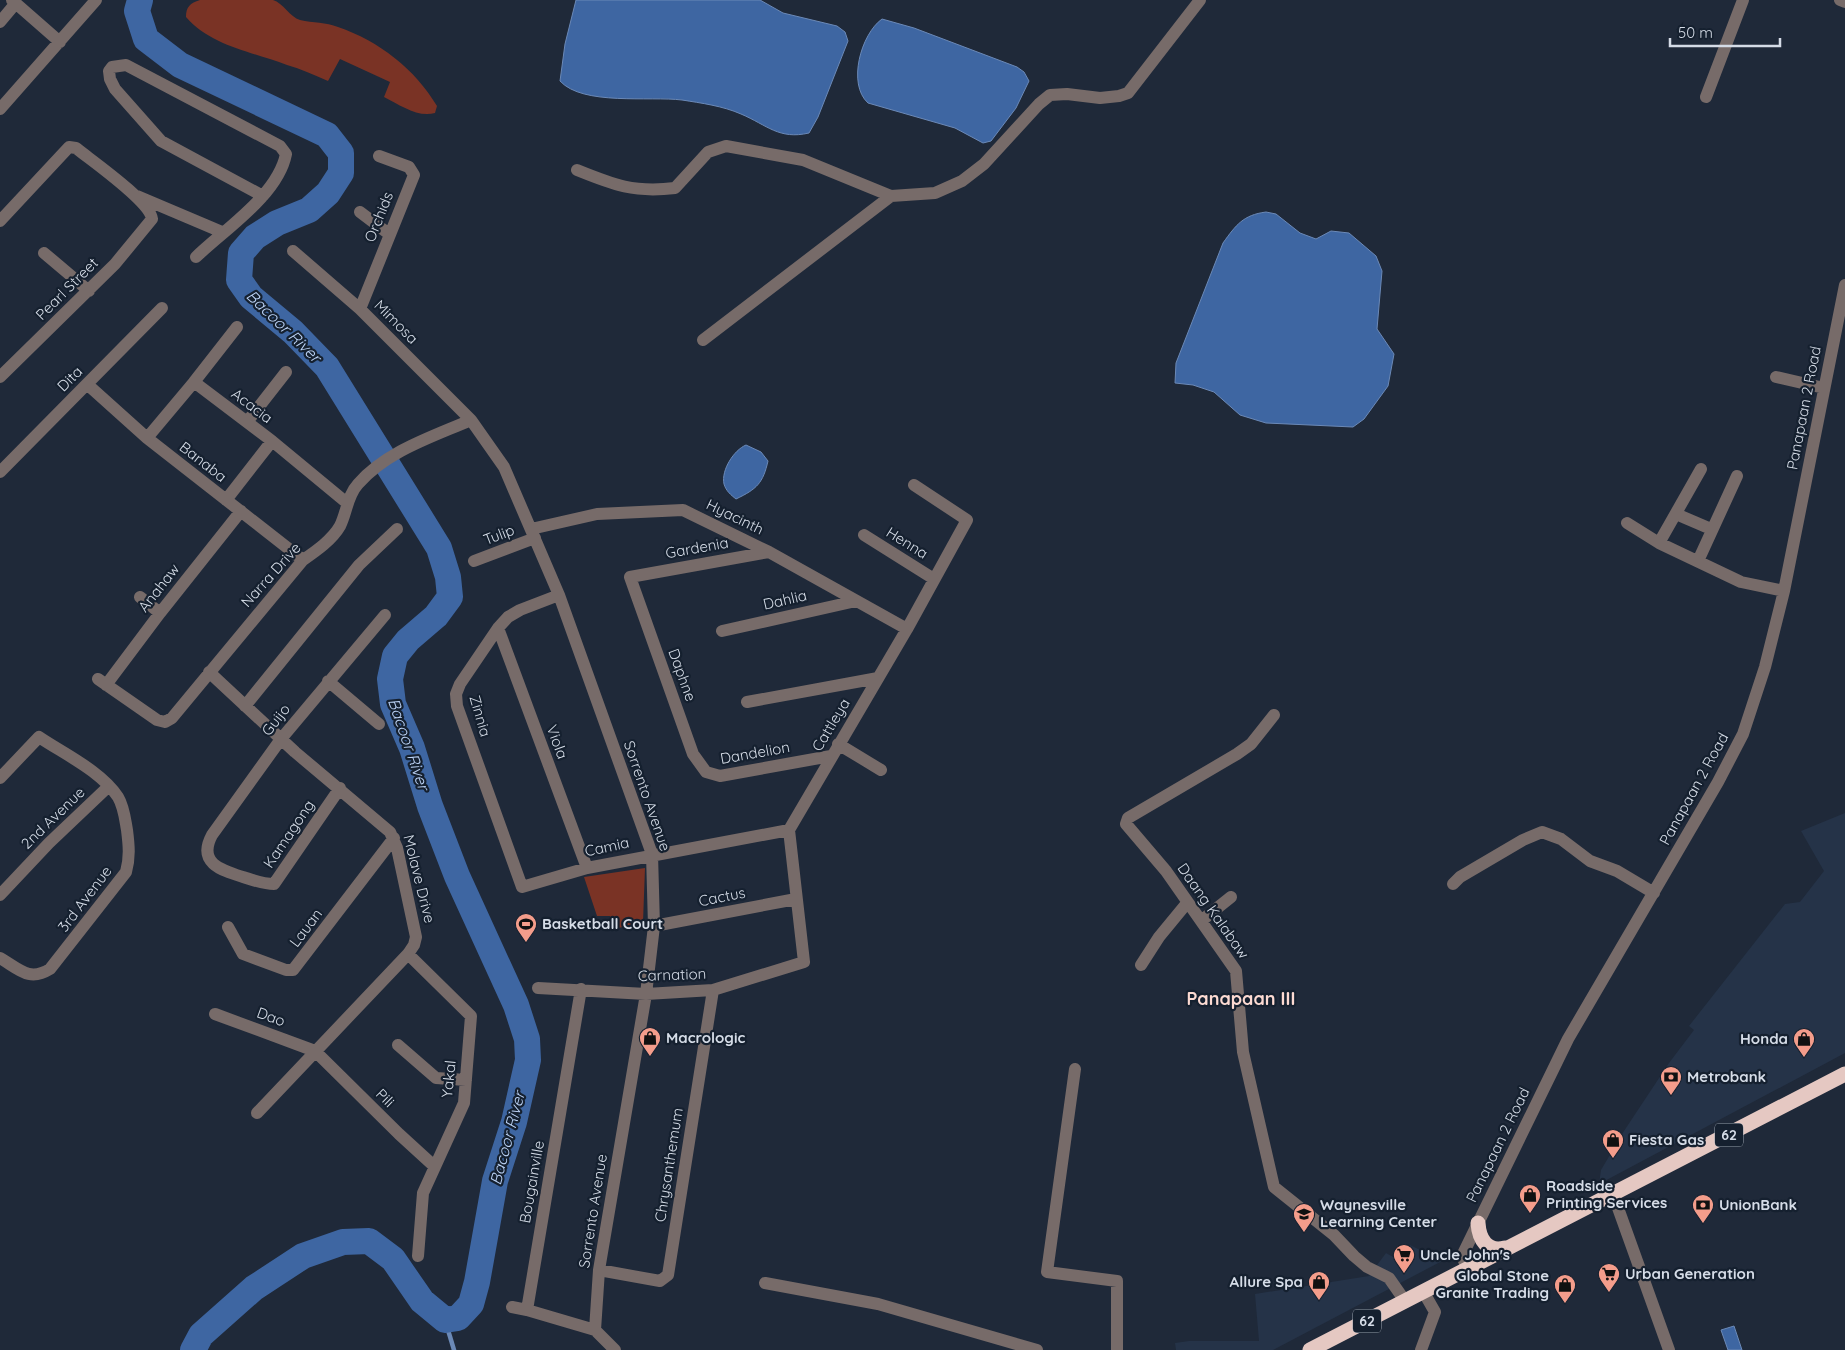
<svg xmlns="http://www.w3.org/2000/svg" width="1845" height="1350" font-family="Quicksand,sans-serif">
  <style>
    .built { fill: #253348 }
    .green { fill: #7a3325 }
    .water { fill: #3e66a2; stroke: #6b89b7 }
    .lines { fill: none; stroke-linecap: round; stroke-linejoin: round }
    .stream { stroke: #6b89b7; stroke-width: 4.5 }
    .river { stroke: #3e66a2; stroke-width: 26 }
    .minor { stroke: #776b69; stroke-width: 12 }
    .highway { stroke: #e5c8c2; stroke-width: 15 }
    .labels { text-anchor: middle; stroke-width: 4.5; stroke-linejoin: round; paint-order: stroke }
    .shield { fill: #15202f; stroke: #9ba4b0; stroke-width: 1 }
    .shield-label { font-size: 14px; font-weight: bold; fill: #d5dce7 }
    .street-label { font-size: 15px; fill: #d5dce7; stroke: #15202f }
    .poi-label { font-size: 15px; font-weight: bold; fill: #d5dce7; stroke: #15202f; text-anchor: start }
    .water-label { font-size: 16px; font-style: italic; fill: #bcd3f6; stroke: #15202f }
    .quarter-label { font-size: 18px; font-weight: bold; fill: #fcdad2; stroke: #15202f }
  </style>
  <rect width="100%" height="100%" fill="#1f2939"/>
  <path class="built" d="M1845,813V1053L1599,1184L1601,1170L1624,1131L1669,1063L1694,1030L1689,1026L1785,904L1800,902L1824,871L1801,831Z
    M1410,1245L1442,1261L1273,1350H1176L1175,1343L1189,1341H1259L1255,1294L1369,1276L1386,1253L1402,1262Z"/>
  <path class="green" d="M200,0C216,0 259,0 273,0C283,3 290,17 300,20C313,23 326,22 338,27C379,41 415,69 437,106L435,113C418,118 400,105 384,97L390,82L340,59L328,81C314,75 301,69 287,65C253,52 211,46 186,17C186,7 190,3 200,0Z
    M645,868L643,922L610,930V916H597L584,877Z"/>
  <path class="water" d="M576,0H760L783,13L837,26L845,32L848,41L818,117L809,133C779,140 767,125 741,114C723,106 701,103 682,100C649,96 583,106 560,81L565,44Z
    M882,19L914,28L1017,67L1024,72L1029,81L1016,108L991,141L983,143L955,128L868,103C847,84 861,34 882,19Z
    M1266,212L1276,214L1300,233L1316,239L1331,231L1349,233L1376,256L1382,271L1377,329L1394,354L1388,386L1364,419L1353,427L1266,423L1240,415L1214,392L1193,385L1175,383L1176,363L1223,243C1236,225 1243,215 1266,212Z
    M746,445L761,452L768,461C763,483 757,489 736,499C731,495 726,491 724,484C721,470 734,450 746,445Z
    M1734,1326L1742,1350H1728L1721,1330Z"/>
  <g class="lines">
    <path class="stream" d="M445,1320L454,1350"/>
    <path class="river" d="M140,0L137,11L146,39L180,65L327,135L341,153V173L328,193L309,210L277,223L255,237L241,253L239,280L251,297L293,332L327,367L439,548L448,577L450,597L436,616L408,640L395,656L390,679L393,704L412,748L430,806L457,876L516,1005L527,1039L528,1060L514,1122L495,1181L477,1282L471,1304L458,1318L445,1320L422,1301L393,1259L369,1241L343,1242L303,1256L254,1288L201,1335L193,1350"/>
    <path class="minor" d="M12,0L60,42
      M1840,0L1845,2
      M0,22L16,3
      M1706,97L1743,0
      M0,109L96,0
      M577,170C614,185 634,193 675,188L708,152L726,146L803,160L891,196
      M137,196L222,232
      M360,212L389,234
      M0,221L69,147L76,148C92,161 150,201 152,219L115,264L0,377
      M293,251L360,309L471,420L504,467L559,595L652,854L654,926L646,994L599,1270L595,1330L615,1350
      M44,253L89,291
      M196,257C225,229 278,195 286,154L280,146L126,65L112,67L109,71L110,79L115,89L161,141L263,196
      M360,309L414,175L409,167L379,156
      M703,340L891,196L935,193L962,181L984,164L1039,104L1050,95L1067,94L1100,98L1119,96L1128,93L1200,0
      M1776,377L1824,388
      M194,382L237,327
      M88,385L147,438L303,560
      M247,422L286,372
      M147,438L194,382L272,441L347,503
      M0,472L162,308
      M226,500L272,441
      M1676,514L1711,529
      M1627,523L1659,543L1741,582L1784,591
      M531,529L597,514L683,510L769,552L907,629
      M864,535L934,579
      M1659,543L1701,469
      M769,552L630,577L693,754L706,772L720,776L831,756
      M474,561L535,538
      M1698,561L1737,476
      M559,595L520,610L508,617L498,628L460,684L456,694L457,706L522,887L587,868L789,830
      M140,597L160,613
      M498,628L587,868
      M722,631L856,601
      M209,672L295,752L390,832L397,848L416,937L414,945L408,954L257,1113
      M98,679L157,720L165,722L172,718L303,560C316,551 332,540 340,526C347,512 347,496 358,484C387,451 432,437 471,420
      M328,681L379,724
      M106,685L160,613L241,511
      M747,702L878,678
      M245,706L359,565L397,529
      M1274,715L1251,744L1237,754L1128,818L1126,824L1166,871L1236,971L1243,1052L1274,1187L1334,1235L1354,1256L1367,1267L1389,1278L1405,1301
      M838,744L881,770
      M0,778L39,737C64,754 101,771 118,797C124,807 125,819 127,830C129,846 130,857 126,872L50,969C29,982 19,969 0,958
      M340,788L274,884C263,884 253,880 243,877C221,870 197,863 212,835L281,739L385,615
      M1453,884L1460,877L1523,840L1542,832L1561,839L1590,861L1617,871L1654,893
      M0,895L49,843L109,786
      M1201,921L1231,897
      M654,926L796,899
      M228,927L243,954L286,970H293L394,838
      M408,954L471,1016L464,1103L423,1193L418,1256
      M1141,965L1159,937L1187,903
      M538,988L646,994L713,990L804,962L789,830L907,629L967,520L914,485
      M581,989L527,1310L595,1330
      M215,1014L315,1051L399,1134L434,1166
      M398,1045L436,1078L466,1080
      M1075,1069L1047,1272L1117,1281V1350
      M1613,1194L1669,1350
      M1467,1268L1462,1256L1568,1039L1718,782L1743,734L1765,667L1784,591L1845,285
      M599,1270L660,1281L668,1275L713,990
      M765,1283L878,1304L1037,1350
      M512,1307L527,1310
      M1421,1350L1435,1312L1423,1291"/>
    <path class="highway" d="M1478,1223C1479,1239 1487,1253 1505,1248
      M1310,1350L1845,1074"/>
  </g>
  <defs>
    <g id="stadium-pin" transform="scale(1.125)"><path d="M0 17L-7.5 6A9.5 9.5 0 1 1 7.5 6Z" fill="#f49d8b" stroke="#15202f"/><path d="M0-5a6.5 5 0 1 0 0 10a6.5 5 0 1 0 0-10ZM-3.5-1.8h7v3.6h-7Z" fill="#111"/></g>
    <g id="shop-pin" transform="scale(1.125)"><path d="M0 17L-7.5 6A9.5 9.5 0 1 1 7.5 6Z" fill="#f49d8b" stroke="#15202f"/><path d="M-5-2.5h2.3a2.7 3.5 0 0 1 5.4 0H5L5.5 6h-11ZM-1.5-2.5h3a1.5 2.3 0 0 0-3 0Z" fill="#111"/></g>
    <g id="bank-pin" transform="scale(1.125)"><path d="M0 17L-7.5 6A9.5 9.5 0 1 1 7.5 6Z" fill="#f49d8b" stroke="#15202f"/><path d="M-6-4H6V4H-6ZM0-2.3a2.3 2.3 0 1 0 0 4.6a2.3 2.3 0 1 0 0-4.6Z" fill="#111"/></g>
    <g id="school-pin" transform="scale(1.125)"><path d="M0 17L-7.5 6A9.5 9.5 0 1 1 7.5 6Z" fill="#f49d8b" stroke="#15202f"/><path d="M0-5L7-2L0 1L-7-2ZM-4 1L0 2.5L4 1V4Q0 6-4 4Z" fill="#111"/></g>
    <g id="supermarket-pin" transform="scale(1.125)"><path d="M0 17L-7.5 6A9.5 9.5 0 1 1 7.5 6Z" fill="#f49d8b" stroke="#15202f"/><path d="M-6-5.5h2.5l.6 2H6L4.5 2H-2.5L-4.4-4H-6ZM-1.5 3.2a1.3 1.3 0 1 0 .1 0ZM3 3.2a1.3 1.3 0 1 0 .1 0Z" fill="#111"/></g>
  </defs>
  <g fill-rule="evenodd">
    <use href="#stadium-pin" x="526" y="924"/>
    <use href="#shop-pin" x="650" y="1038"/>
    <use href="#shop-pin" x="1804" y="1039"/>
    <use href="#bank-pin" x="1671" y="1077"/>
    <use href="#shop-pin" x="1613" y="1140"/>
    <use href="#shop-pin" x="1530" y="1195"/>
    <use href="#bank-pin" x="1703" y="1205"/>
    <use href="#school-pin" x="1304" y="1214"/>
    <use href="#supermarket-pin" x="1404" y="1255"/>
    <use href="#supermarket-pin" x="1609" y="1274"/>
    <use href="#shop-pin" x="1319" y="1282"/>
    <use href="#shop-pin" x="1565" y="1285"/>
  </g>
  <g class="labels">
    <g class="shield">
      <rect x="1715" y="1123.5" width="28" height="23" rx="4"/>
      <rect x="1353" y="1309.5" width="28" height="23" rx="4"/>
    </g>
    <g class="shield-label">
      <text x="1729" y="1140">62</text>
      <text x="1367" y="1326">62</text>
    </g>
    <g class="street-label">
      <text transform="translate(379 217) rotate(-68)" y="5">Orchids</text>
      <text transform="translate(67 289) rotate(-45)" y="5">Pearl Street</text>
      <text transform="translate(396 322) rotate(45)" y="5">Mimosa</text>
      <text transform="translate(70 379) rotate(-45)" y="5">Dita</text>
      <text transform="translate(252 406) rotate(37)" y="5">Acacia</text>
      <text transform="translate(1804 408) rotate(-79)" y="5">Panapaan 2 Road</text>
      <text transform="translate(203 462) rotate(38)" y="5">Banaba</text>
      <text transform="translate(735 517) rotate(26)" y="5">Hyacinth</text>
      <text transform="translate(499 535) rotate(-21)" y="5">Tulip</text>
      <text transform="translate(907 543) rotate(32)" y="5">Henna</text>
      <text transform="translate(697 548) rotate(-10)" y="5">Gardenia</text>
      <text transform="translate(271 575) rotate(-48)" y="5">Narra Drive</text>
      <text transform="translate(159 588) rotate(-52)" y="5">Anahaw</text>
      <text transform="translate(785 600) rotate(-13)" y="5">Dahlia</text>
      <text transform="translate(682 675) rotate(70)" y="5">Daphne</text>
      <text transform="translate(480 716) rotate(74)" y="5">Zinnia</text>
      <text transform="translate(276 720) rotate(-52)" y="5">Guijo</text>
      <text transform="translate(831 725) rotate(-59)" y="5">Cattleya</text>
      <text transform="translate(557 742) rotate(70)" y="5">Viola</text>
      <text transform="translate(755 753) rotate(-10)" y="5">Dandelion</text>
      <text transform="translate(1694 789) rotate(-61)" y="5">Panapaan 2 Road</text>
      <text transform="translate(647 796) rotate(71)" y="5">Sorrento Avenue</text>
      <text transform="translate(53 818) rotate(-44)" y="5">2nd Avenue</text>
      <text transform="translate(289 834) rotate(-56)" y="5">Kamagong</text>
      <text transform="translate(607 847) rotate(-12)" y="5">Camia</text>
      <text transform="translate(419 879) rotate(76)" y="5">Molave Drive</text>
      <text transform="translate(722 897) rotate(-11)" y="5">Cactus</text>
      <text transform="translate(85 899) rotate(-53)" y="5">3rd Avenue</text>
      <text transform="translate(1213 911) rotate(55)" y="5">Daang Kalabaw</text>
      <text transform="translate(306 928) rotate(-53)" y="5">Lauan</text>
      <text transform="translate(672 975) rotate(-2)" y="5">Carnation</text>
      <text transform="translate(271 1017) rotate(20)" y="5">Dao</text>
      <text transform="translate(449 1079) rotate(-84)" y="5">Yakal</text>
      <text transform="translate(385 1098) rotate(45)" y="5">Pili</text>
      <text transform="translate(1498 1145) rotate(-64)" y="5">Panapaan 2 Road</text>
      <text transform="translate(669 1165) rotate(-81)" y="5">Chrysanthemum</text>
      <text transform="translate(532 1182) rotate(-80)" y="5">Bougainville</text>
      <text transform="translate(593 1211) rotate(-81)" y="5">Sorrento Avenue</text>
    </g>
    <g class="poi-label">
      <text x="542" y="929">Basketball Court</text>
      <text x="666" y="1043">Macrologic</text>
      <text x="1788" y="1044" text-anchor="end">Honda</text>
      <text x="1687" y="1082">Metrobank</text>
      <text x="1629" y="1145">Fiesta Gas</text>
      <text x="1546" y="1191">Roadside<tspan x="1546" dy="17">Printing Services</tspan></text>
      <text x="1320" y="1210">Waynesville<tspan x="1320" dy="17">Learning Center</tspan></text>
      <text x="1719" y="1210">UnionBank</text>
      <text x="1420" y="1260">Uncle John's</text>
      <text x="1625" y="1279">Urban Generation</text>
      <text x="1549" y="1281" text-anchor="end">Global Stone<tspan x="1549" dy="17">Granite Trading</tspan></text>
      <text x="1303" y="1287" text-anchor="end">Allure Spa</text>
    </g>
    <g class="water-label">
      <text transform="translate(284 326) rotate(44)" y="6">Bacoor River</text>
      <text transform="translate(409 744) rotate(71)" y="6">Bacoor River</text>
      <text transform="translate(507 1138) rotate(-75)" y="6">Bacoor River</text>
    </g>
    <g class="quarter-label">
      <text x="1241" y="1005">Panapaan III</text>
    </g>
  </g>
  <path d="M1670 38v8h110v-8" fill="none" stroke="#d5dce7" stroke-width="2.5"/>
  <text x="1678" y="38" font-size="15" fill="#d5dce7" stroke="#15202f" stroke-width="4" paint-order="stroke">50 m</text>
</svg>
